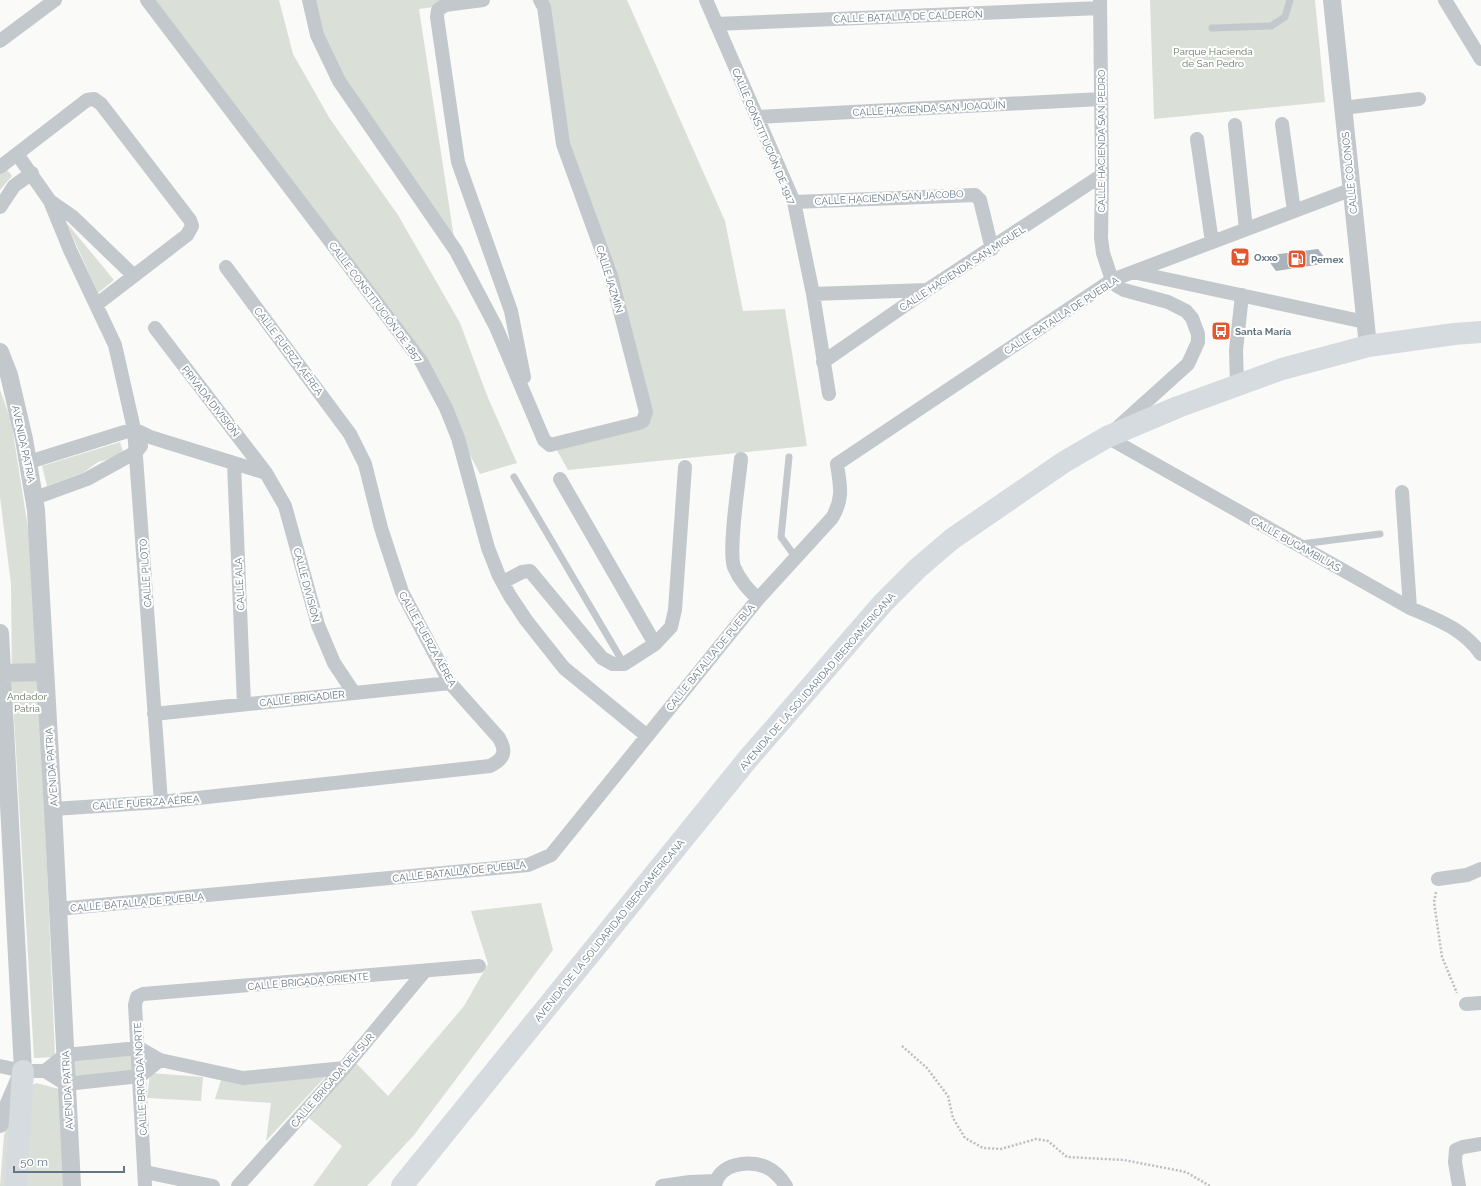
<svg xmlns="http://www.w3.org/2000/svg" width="1481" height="1186" font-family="Raleway,sans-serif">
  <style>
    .green { fill: #dadfd7 }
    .building { fill: #aab3b9 }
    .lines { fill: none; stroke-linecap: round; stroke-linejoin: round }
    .path { stroke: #bbbfc2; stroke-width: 2.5; stroke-dasharray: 2 2; stroke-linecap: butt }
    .service { stroke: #c3c8cc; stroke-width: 7 }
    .minor { stroke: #c3c8cc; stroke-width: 14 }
    .tertiary { stroke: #c3c8cc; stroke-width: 18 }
    .trunk { stroke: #d6dbdf; stroke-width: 22 }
    .labels { text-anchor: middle; stroke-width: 4; stroke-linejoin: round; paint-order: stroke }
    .street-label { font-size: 10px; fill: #657683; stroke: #fff }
    .park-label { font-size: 10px; fill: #687a64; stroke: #fff }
    .poi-label { font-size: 10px; font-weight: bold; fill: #657683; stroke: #fff; text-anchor: start }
  </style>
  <rect width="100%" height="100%" fill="#fafaf8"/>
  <path class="green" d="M149,0H279L293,54L330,119L398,215L460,323L488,398L517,463L480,474L421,361Z
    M309,0H482L419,9L456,251L339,81Z
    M539,0H627L725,221L743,311L785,309L807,446L568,470L554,445L643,421L611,276L563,144Z
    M1150,0H1315L1325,102L1154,119Z
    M5,167L12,176L0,190V172Z
    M66,222L114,280L98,293Z
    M0,390L11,420L31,547L40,702L55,1057L34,1058L12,684L11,584L0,497Z
    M120,442L124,455L98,462L83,473L47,486L42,466Z
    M541,903L553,950L414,1135L367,1186H313L342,1146L309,1118L355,1062L388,1096L464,1006L488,964L471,911Z
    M139,1048L140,1076L66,1084L65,1057Z
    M150,1073L203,1077L201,1101L147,1098Z
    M325,1077L266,1141L271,1103L215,1099L221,1080Z
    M36,1083L59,1089L64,1186H0L4,1135L18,1095Z"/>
  <path class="building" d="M1318,249L1329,263L1276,271L1265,256Z"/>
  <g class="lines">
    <path class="path" d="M1436,892L1434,902L1442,957L1457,993
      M902,1046L927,1068L948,1096L953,1118L965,1138L983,1148L1001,1149L1036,1139L1048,1141L1067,1157L1124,1160L1186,1172L1210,1186"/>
    <path class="service" d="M1212,28L1271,26L1285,17L1290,0
      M789,457L781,537L796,558
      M514,477L624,664
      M1301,544L1380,534"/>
    <path class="minor" d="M147,0L421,361L446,408L458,438L488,548L499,576L510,596L526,620L564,668L647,736
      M309,0L317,35L339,81L456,251L496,327L544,440L550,445L639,423L643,421L646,412L611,276L563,144L544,7L540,0
      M483,0L445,5L438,10L437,17L458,162L511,311L524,377
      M706,0L794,202L813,294L829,394
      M1100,0L1102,175L1101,238L1103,253L1112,280L1117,286L1124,290L1168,302L1186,311L1192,318L1198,334V342L1188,364L1107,437L1410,608C1438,620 1462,628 1481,654
      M1445,0L1481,59
      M716,24L1100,8
      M0,41L55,0
      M1342,108L1419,99
      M757,117L1101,99
      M1282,124L1294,211
      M1235,125L1246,229
      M1197,139L1212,242
      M17,154L50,201L70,250L115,345L134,429L161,802
      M0,167L87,100L94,99L101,104L190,220L192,226L187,235L96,305
      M50,201L73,217L134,276
      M794,202L975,195L980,200L992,249
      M0,207L14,186L32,173
      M1133,272L1365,322
      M813,294L927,290
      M155,328L266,473L285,506L318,625L334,663L354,693
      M823,362L927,290L1102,175
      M1237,384L1236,350L1242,295
      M741,459C739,481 728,549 734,567C740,581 748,589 758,599
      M29,462L134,429L150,437L266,473
      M234,464L244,704
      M560,479L655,644
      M1402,492L1410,608
      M35,498L87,479L136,452L141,446
      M503,582L522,572L530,571L602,658L613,664H624L655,644L671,627L675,610L685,467
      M154,714L450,683
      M53,809L161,802L490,766C504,759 507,752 499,738L450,683L402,592L381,528L365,464L350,434L226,267
      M1438,879L1467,875L1481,869
      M57,909L528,865L551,855L758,599L832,518C844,498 840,486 837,464L1112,280L1350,190
      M1466,1004L1481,1003
      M0,1066L23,1071H45L66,1084L140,1076L160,1060
      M45,1071L65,1055L139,1048L160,1060L243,1078L344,1068
      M145,1172L213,1186
      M145,1186L135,1005L137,997L143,994L479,966
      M238,1186L344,1068L424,972
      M662,1186L690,1182L715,1181
      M715,1186C718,1163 749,1160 766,1167C775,1171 781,1178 786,1186
      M1459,1186L1455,1162L1456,1150L1463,1147L1481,1144"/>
    <path class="tertiary" d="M1332,0L1368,346
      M0,352L9,375L24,439L36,510L53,809L72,1186
      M0,633L23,1071L0,1124
      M2,673L45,672"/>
    <path class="trunk" d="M16,1186L23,1071
      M402,1186L747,760L883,603L918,568L952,539L1064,462L1107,437L1178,407L1282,369L1368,346L1454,334L1481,332"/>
  </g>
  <defs>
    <g id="supermarket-square" transform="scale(1)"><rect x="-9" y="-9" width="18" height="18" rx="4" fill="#e4572e" stroke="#fff"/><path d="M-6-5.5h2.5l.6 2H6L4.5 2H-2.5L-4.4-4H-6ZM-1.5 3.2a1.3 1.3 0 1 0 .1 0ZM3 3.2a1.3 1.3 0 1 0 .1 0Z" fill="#fff"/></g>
    <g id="fuel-square" transform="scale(1)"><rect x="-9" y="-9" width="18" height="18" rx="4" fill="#e4572e" stroke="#fff"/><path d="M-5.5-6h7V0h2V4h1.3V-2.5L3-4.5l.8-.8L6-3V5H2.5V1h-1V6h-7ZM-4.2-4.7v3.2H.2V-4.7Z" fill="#fff"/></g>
    <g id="bus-square" transform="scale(1)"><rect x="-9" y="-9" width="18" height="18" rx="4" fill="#e4572e" stroke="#fff"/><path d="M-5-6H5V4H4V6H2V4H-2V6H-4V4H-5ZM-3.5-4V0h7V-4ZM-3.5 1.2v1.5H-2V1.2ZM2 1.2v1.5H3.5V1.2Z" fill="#fff"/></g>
  </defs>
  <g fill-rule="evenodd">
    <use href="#supermarket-square" x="1240" y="257"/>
    <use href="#fuel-square" x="1297" y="259"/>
    <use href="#bus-square" x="1221" y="331"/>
  </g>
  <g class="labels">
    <g class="street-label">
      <text transform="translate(908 16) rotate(-2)" y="4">CALLE BATALLA DE CALDERÓN</text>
      <text transform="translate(929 108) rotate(-3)" y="4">CALLE HACIENDA SAN JOAQUÍN</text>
      <text transform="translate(764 136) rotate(67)" y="4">CALLE CONSTITUCIÓN DE 1917</text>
      <text transform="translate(1101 141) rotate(-90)" y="4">CALLE HACIENDA SAN PEDRO</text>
      <text transform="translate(1349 173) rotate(-96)" y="4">CALLE COLONOS</text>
      <text transform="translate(889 197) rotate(-3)" y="4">CALLE HACIENDA SAN JACOBO</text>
      <text transform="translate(962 268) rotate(-33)" y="4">CALLE HACIENDA SAN MIGUEL</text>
      <text transform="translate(610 279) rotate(73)" y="4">CALLE JAZMÍN</text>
      <text transform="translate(376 302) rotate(53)" y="4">CALLE CONSTITUCIÓN DE 1857</text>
      <text transform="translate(1061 315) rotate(-33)" y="4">CALLE BATALLA DE PUEBLA</text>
      <text transform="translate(289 351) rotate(53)" y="4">CALLE FUERZA AÉREA</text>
      <text transform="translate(211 401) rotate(52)" y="4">PRIVADA DIVISIÓN</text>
      <text transform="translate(24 444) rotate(78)" y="4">AVENIDA PATRIA</text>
      <text transform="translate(1296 544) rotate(29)" y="4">CALLE BUGAMBILIAS</text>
      <text transform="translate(145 573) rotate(-94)" y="4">CALLE PILOTO</text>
      <text transform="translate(239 584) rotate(-93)" y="4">CALLE ALA</text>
      <text transform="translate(307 585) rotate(75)" y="4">CALLE DIVISIÓN</text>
      <text transform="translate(428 639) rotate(61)" y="4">CALLE FUERZA AÉREA</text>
      <text transform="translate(710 657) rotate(-51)" y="4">CALLE BATALLA DE PUEBLA</text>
      <text transform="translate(817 681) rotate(-49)" y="4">AVENIDA DE LA SOLIDARIDAD IBEROAMERICANA</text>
      <text transform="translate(302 698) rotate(-6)" y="4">CALLE BRIGADIER</text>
      <text transform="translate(51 767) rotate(-94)" y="4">AVENIDA PATRIA</text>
      <text transform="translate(146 802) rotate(-4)" y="4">CALLE FUERZA AÉREA</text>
      <text transform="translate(459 871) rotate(-6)" y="4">CALLE BATALLA DE PUEBLA</text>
      <text transform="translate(137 902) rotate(-5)" y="4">CALLE BATALLA DE PUEBLA</text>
      <text transform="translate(609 930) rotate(-51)" y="4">AVENIDA DE LA SOLIDARIDAD IBEROAMERICANA</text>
      <text transform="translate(308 981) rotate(-5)" y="4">CALLE BRIGADA ORIENTE</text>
      <text transform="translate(140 1079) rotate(-93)" y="4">CALLE BRIGADA NORTE</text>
      <text transform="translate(332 1080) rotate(-49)" y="4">CALLE BRIGADA DEL SUR</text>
      <text transform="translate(67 1090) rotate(-93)" y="4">AVENIDA PATRIA</text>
    </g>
    <g class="park-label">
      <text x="1213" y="55">Parque Hacienda<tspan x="1213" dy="12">de San Pedro</tspan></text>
      <text x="27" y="700">Andador<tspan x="27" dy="12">Patria</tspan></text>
    </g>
    <g class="poi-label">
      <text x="1254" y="261">Oxxo</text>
      <text x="1311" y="263">Pemex</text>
      <text x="1235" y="335">Santa María</text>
    </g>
  </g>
  <path d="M14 1166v6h110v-6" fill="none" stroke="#657683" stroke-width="2"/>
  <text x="20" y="1166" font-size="12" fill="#657683" stroke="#ffffff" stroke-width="3" paint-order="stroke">50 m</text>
</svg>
